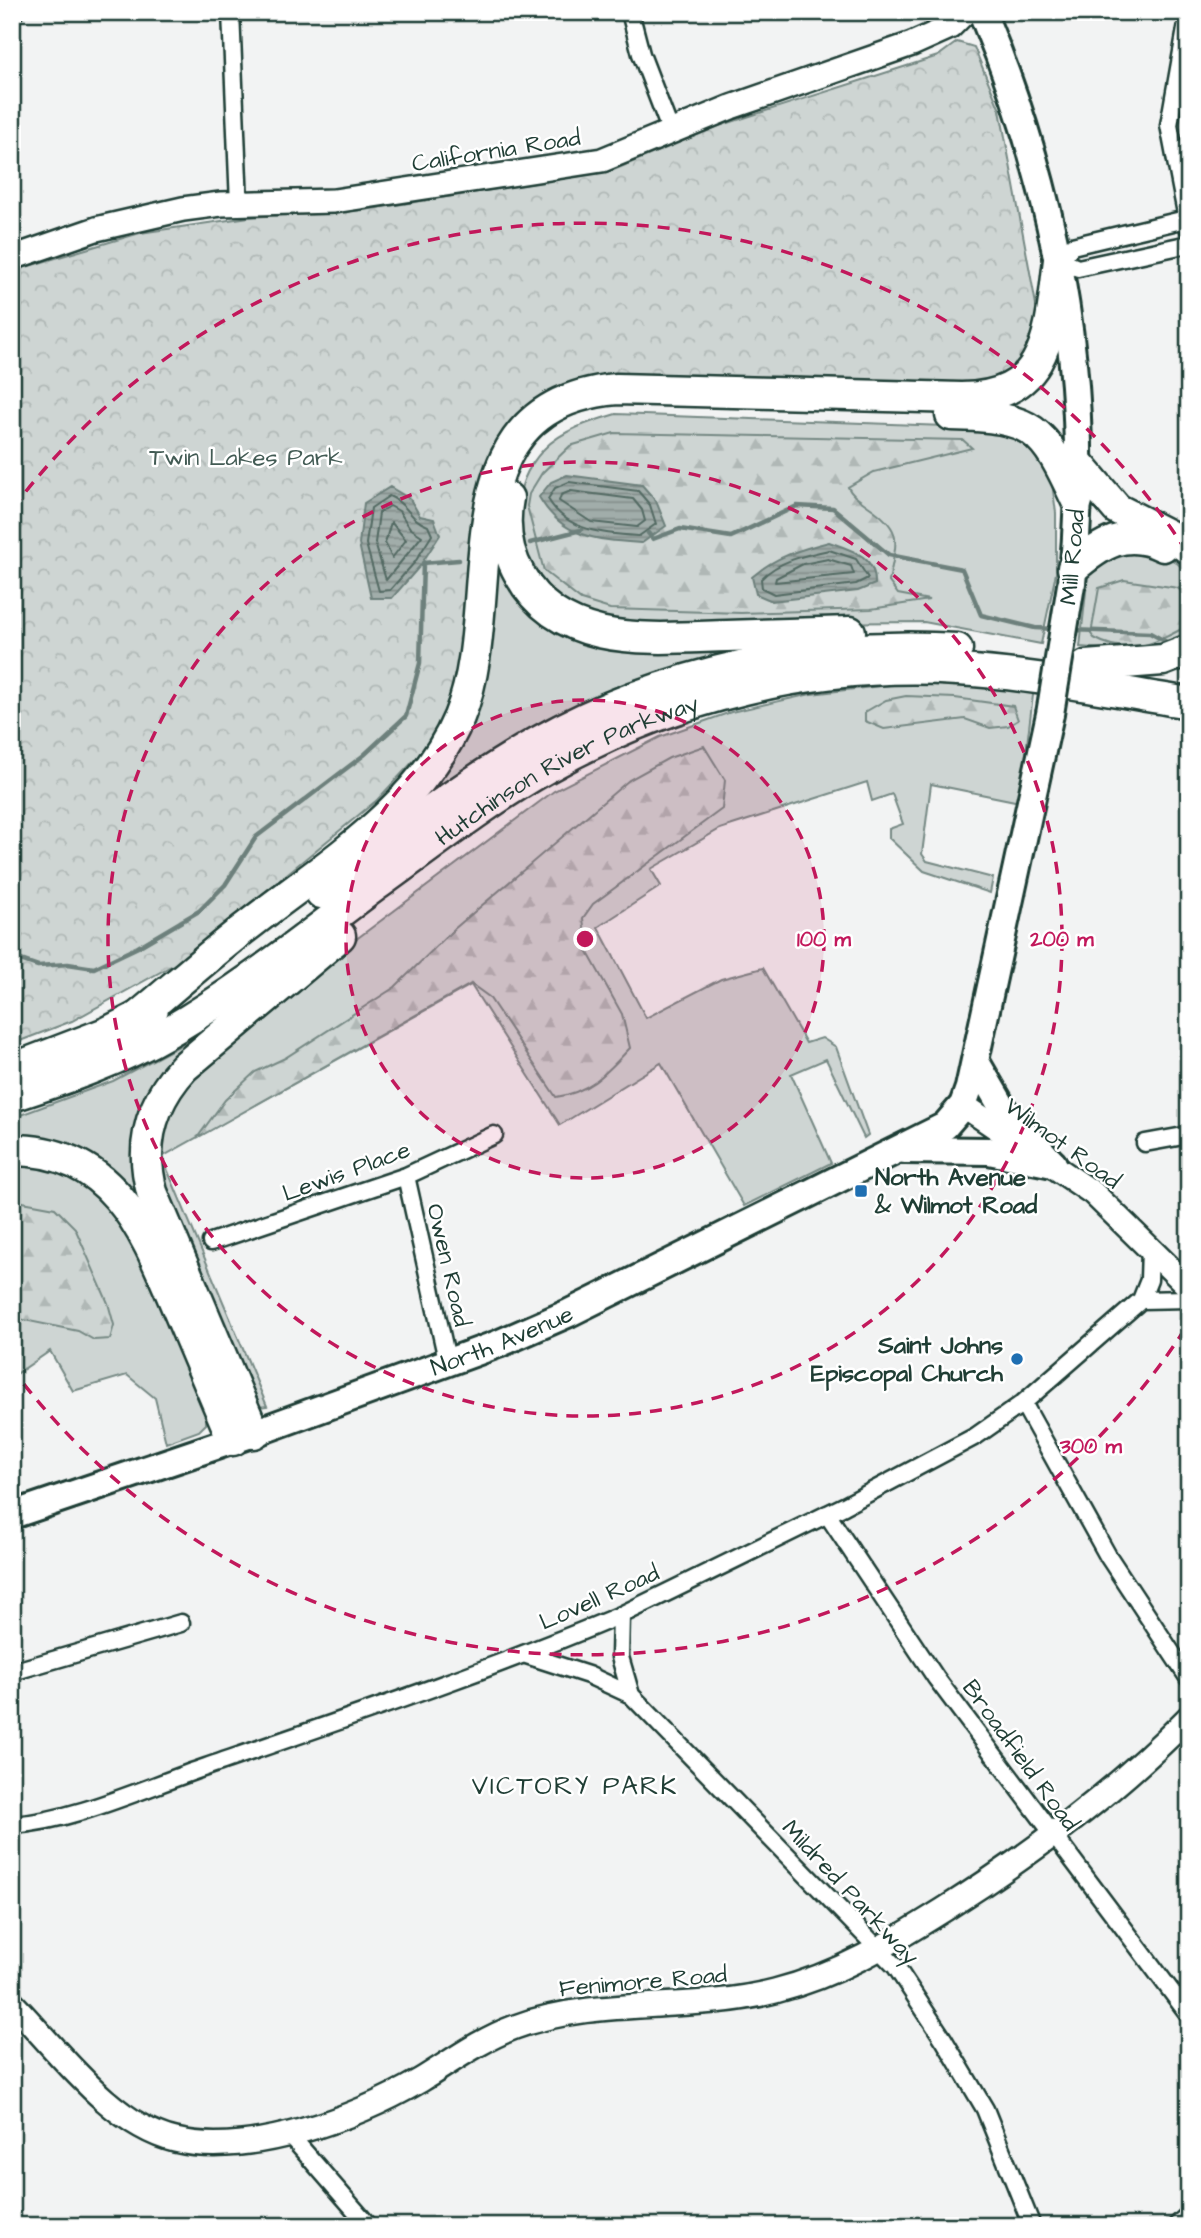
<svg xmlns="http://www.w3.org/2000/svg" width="1201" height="2238" font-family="'Architects Daughter',sans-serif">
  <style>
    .grass { fill: #ced5d3; stroke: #768984; stroke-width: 2 }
    .forest { fill: url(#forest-firs); stroke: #768984; stroke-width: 2 }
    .park { fill: url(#park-crowns); stroke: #768984; stroke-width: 2 }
    .water { fill: url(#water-rules); stroke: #6d807b; stroke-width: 2 }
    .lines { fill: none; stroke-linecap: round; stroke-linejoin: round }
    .shore { stroke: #536a63; stroke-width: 2 }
    .stream { stroke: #6d807b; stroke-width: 4.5 }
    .street-casing { stroke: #1f3d34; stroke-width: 21 }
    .secondary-casing { stroke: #1f3d34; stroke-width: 28 }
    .primary-casing { stroke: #1f3d34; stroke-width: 32 }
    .highway-casing { stroke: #1f3d34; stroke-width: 35 }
    .street { stroke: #fff; stroke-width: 16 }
    .secondary { stroke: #fff; stroke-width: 23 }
    .primary { stroke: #fff; stroke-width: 26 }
    .highway { stroke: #fff; stroke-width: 30 }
    .primary-bridge-casing { stroke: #1f3d34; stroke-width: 32; stroke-linecap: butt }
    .primary-bridge { stroke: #fff; stroke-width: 26 }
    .ring { fill: none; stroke: #c2185b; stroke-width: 3.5; stroke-dasharray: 12 9 }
    .poi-dot { fill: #1f6fb2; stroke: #fff; stroke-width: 2.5 }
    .labels { text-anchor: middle; stroke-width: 5; stroke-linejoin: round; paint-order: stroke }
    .street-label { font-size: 24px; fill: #1f3d34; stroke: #fff }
    .park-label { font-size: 24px; fill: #425b54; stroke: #fff }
    .poi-label { font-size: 24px; font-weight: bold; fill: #1f3d34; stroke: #fff; text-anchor: start }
    .neighbourhood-label { font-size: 26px; letter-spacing: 2px; fill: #1f3d34; stroke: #fff }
    .centre { fill: #c2185b; stroke: #fff; stroke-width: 3.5 }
    .ring-label { font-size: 21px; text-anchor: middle; font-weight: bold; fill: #c2185b; stroke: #fff; stroke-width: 5; stroke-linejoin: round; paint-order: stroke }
  </style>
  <defs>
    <pattern id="forest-firs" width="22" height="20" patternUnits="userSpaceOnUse" patternTransform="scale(1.75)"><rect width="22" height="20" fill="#ced5d3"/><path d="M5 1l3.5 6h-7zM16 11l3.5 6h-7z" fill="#b0b8b6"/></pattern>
    <pattern id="park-crowns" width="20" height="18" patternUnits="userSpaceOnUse" patternTransform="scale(1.75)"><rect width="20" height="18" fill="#ced5d3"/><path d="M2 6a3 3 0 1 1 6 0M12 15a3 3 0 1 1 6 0" fill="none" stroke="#b0b8b6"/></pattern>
    <pattern id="water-rules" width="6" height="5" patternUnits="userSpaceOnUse" patternTransform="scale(1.75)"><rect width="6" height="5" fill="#a1adaa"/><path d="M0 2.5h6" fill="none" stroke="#838e8b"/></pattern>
  </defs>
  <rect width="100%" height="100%" fill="#f2f3f3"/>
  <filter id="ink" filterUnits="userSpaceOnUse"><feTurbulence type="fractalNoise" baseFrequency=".0143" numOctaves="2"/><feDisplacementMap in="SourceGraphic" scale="14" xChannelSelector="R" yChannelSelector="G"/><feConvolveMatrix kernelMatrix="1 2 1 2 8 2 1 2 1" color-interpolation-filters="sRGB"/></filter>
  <g filter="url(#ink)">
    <path class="grass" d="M616,414L1000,428L1021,434L1051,475L1056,513V573L1041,644L924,622L630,624C605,620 580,617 558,602C552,597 546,588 541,581C510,542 508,487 544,449C562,430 592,421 616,414Z
      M494,538L527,601L710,648L711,657L613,689L546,719L416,803Z
      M1108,548C1138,550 1171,548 1189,576V641L1143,652L1080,647L1088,573Z
      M907,683L1034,687L1020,802L931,784L922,854L927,861L993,878L990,893L924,871L889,838V829L903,824L892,794L872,801L867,782L720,829L651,869L661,886L598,927L646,1018L721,979L763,968L806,1043L822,1038L836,1047L868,1135L864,1138L826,1059L791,1074L831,1163L744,1206L661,1063L560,1125L471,985L162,1157L267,1406L259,1407L166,1201L157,1135L166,1104L197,1068L307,976L554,791L660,737L731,712L811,694Z
      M205,1032L155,1090L146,1215L12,1141V1118L113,1081Z
      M12,1162L61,1170L93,1189L124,1222L206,1414V1424L199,1431L166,1443L155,1398L127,1375L73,1391L50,1351L12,1377Z"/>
    <path class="forest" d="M614,433L963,440L972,448L874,472L848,487C852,496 860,500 868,506C905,531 896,541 889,582L898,594L929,600L871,609L741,613L610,609L581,600L544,571L527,506L529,494L542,473L570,446Z
      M1124,580L1178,588L1189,599V625C1156,643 1129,657 1094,638L1091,634L1099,588Z
      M906,696L955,698L1013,706L1018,720L1008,726L990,728L965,719L884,729L865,721V712L886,700Z
      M704,746L725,780L722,809L593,904L583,918L587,951L622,1014L630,1048C607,1072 591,1092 556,1097L489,997L471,984L197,1138L225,1100L255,1072L285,1058L395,987L453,930L629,780L669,758Z
      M12,1200L55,1208L75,1228L108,1303L114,1325L110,1339L94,1340L78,1331L19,1319L12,1294Z"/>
    <path class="park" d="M957,42L974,47L1000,110L1037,310C1036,350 1021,365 988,385L721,377L609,378L559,390L505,431L478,489L462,646L448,711L422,752L377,800L182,960L72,1021L12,1044V271L140,233L249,217L364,210L611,171L719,126L938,56Z"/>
    <path class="water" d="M567,475L642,485L656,501L666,526L642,543C598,540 563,539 539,497L551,482Z
      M390,487L410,499L420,516L434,519L440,535L420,566L392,598H371L359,544L364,503Z
      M829,542C852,550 876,556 875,584L858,591L772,601L756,594L752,577C774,557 801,549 829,542Z"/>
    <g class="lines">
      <path class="shore" d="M569,482L638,491L650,505L656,524L639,536C606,534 567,532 548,499L555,488Z
        M571,491L633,499L642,510L645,521L637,527L591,522L559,501L561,495Z
        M389,496C407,503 410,520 428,526L432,535L415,562L390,590L379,591L366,544L371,508Z
        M390,506L399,511L410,528L422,536L386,580L375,543L379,513Z
        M391,522L406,540L392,558L385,543Z
        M829,550L856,559L868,578L856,584L774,594L762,588L761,579C778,561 805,555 829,550Z
        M828,559L851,566L854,574L775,582L776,578L803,564Z"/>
      <path class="stream" d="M648,533L653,539L680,529L731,537L797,506L833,508L889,555L962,569L981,615L1035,628L1056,629
        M530,543L581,530
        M1072,630L1150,633L1172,645
        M12,952L15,958L38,966L68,964L94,968L138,947L199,911L225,885L256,837L364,755L406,716L420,663L423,563L459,560"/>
      <g class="street-casing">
        <path id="street" d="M231,12L239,204
          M630,12L641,54L671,132
          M1189,12L1169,125L1189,229
          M12,14L15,12
          M1186,219L1072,246L1059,260L1078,268L1189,244
          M1145,1143L1189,1135
          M406,1176L448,1364
          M211,1242L406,1176L494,1135
          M1141,1300L1189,1299
          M1023,1403L1108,1556L1189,1679
          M827,1514L936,1678L1189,2015
          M621,1615L620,1657L631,1695
          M523,1654L588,1675L631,1695L896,1967L944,2040L985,2109L1032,2226
          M12,1672L181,1623
          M12,1825C75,1821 146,1787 206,1767C345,1719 485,1672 621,1615L844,1506L976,1436L1023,1403L1141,1300L1149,1280L1150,1248
          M288,2133L369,2226
          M1176,2226L1189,2214"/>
      </g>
      <g class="secondary-casing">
        <path id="secondary" d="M12,258L96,229L183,209L221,204L334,201L602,160L731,107L912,44L950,27L965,12
          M963,1105L1093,1193L1189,1287
          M12,2003C57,2049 111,2125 175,2140C249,2158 358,2117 421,2080C452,2061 480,2040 515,2027C599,1996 689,2013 775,1991C838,1975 891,1943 945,1909C1032,1854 1116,1791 1189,1717"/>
      </g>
      <g class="primary-casing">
        <g id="primary">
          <path d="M982,12C1058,196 1094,385 1072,583"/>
          <path d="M976,1062L1005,1112L1053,1164"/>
          <path d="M905,1150L989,1151L1053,1164"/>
          <path id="s1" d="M12,1515L254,1433L498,1344L569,1313L945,1126L963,1105L969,1088L1050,714"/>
        </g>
      </g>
      <g class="highway-casing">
        <g id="highway">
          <path d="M951,415C1034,417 1043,427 1077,501"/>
          <path d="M1077,462L1117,509L1174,538L1189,549"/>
          <path d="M508,498C503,525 506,551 520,575C561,650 655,638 727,636C768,635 809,633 850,632"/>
          <path d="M1073,568C1101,544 1126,527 1163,546"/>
          <path d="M1086,666L1163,660L1189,650"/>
          <path d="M321,893C392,841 461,785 538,742C663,672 814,640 957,649"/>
          <path d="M135,1019C173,988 210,954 250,924C324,866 421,808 459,717C507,602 437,405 617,389L961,398C1051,398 1050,329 1059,260"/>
          <path d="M12,1069L106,1033L153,1009"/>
          <path id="s2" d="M12,1096C65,1079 120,1060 168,1032C241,990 308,936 375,886C431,846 486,802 546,768C670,697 815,661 957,670C1035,674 1112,691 1189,703"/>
          <path d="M12,1150C115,1150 145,1232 179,1312C197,1354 215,1397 233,1440"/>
          <path d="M254,1433L152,1192C139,1144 151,1103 184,1067L340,936"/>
        </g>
      </g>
      <use href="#street" class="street"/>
      <use href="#secondary" class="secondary"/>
      <use href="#primary" class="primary"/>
      <use href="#highway" class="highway"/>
      <g class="primary-bridge-casing">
        <path id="primary-bridge" d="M1050,714L1071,585"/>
      </g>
      <use href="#primary-bridge" class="primary-bridge"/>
    </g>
  </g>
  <circle cx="585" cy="939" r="239" fill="#c2185b" fill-opacity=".12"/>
  <g class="ring">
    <circle cx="585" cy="939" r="239"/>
    <circle cx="585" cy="939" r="477"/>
    <path d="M1185 1329A716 716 0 0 1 13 1370M13 508A716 716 0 0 1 1185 549"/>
  </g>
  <g class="poi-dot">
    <rect x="854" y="1184" width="14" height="14" rx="3.5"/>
    <circle cx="1017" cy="1359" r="7"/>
  </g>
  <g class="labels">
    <g class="street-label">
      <text transform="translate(496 150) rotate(-9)" y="8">California Road</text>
      <text transform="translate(1072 557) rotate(-85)" y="8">Mill Road</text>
      <text dy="8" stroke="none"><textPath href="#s2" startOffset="648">Hutchinson River Parkway</textPath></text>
      <text transform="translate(1063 1143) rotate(36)" y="8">Wilmot Road</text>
      <text transform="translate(346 1171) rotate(-20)" y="8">Lewis Place</text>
      <text transform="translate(449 1265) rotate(77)" y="8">Owen Road</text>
      <text dy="8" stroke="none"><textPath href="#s1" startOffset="520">North Avenue</textPath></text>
      <text transform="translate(599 1597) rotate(-24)" y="8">Lovell Road</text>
      <text transform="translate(1021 1755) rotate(54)" y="8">Broadfield Road</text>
      <text transform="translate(851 1892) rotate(47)" y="8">Mildred Parkway</text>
      <text transform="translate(643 1981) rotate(-5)" y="8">Fenimore Road</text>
    </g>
    <g class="park-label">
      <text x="246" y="465">Twin Lakes Park</text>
    </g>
    <g class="poi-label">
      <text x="875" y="1185">North Avenue<tspan x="875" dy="28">&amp; Wilmot Road</tspan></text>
      <text x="1003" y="1353" text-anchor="end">Saint Johns<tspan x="1003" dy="28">Episcopal Church</tspan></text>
    </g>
    <g class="neighbourhood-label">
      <text x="575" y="1794">VICTORY PARK</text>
    </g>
  </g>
  <circle cx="585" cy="939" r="10" class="centre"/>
  <g class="ring-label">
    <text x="824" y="946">100 m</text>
    <text x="1062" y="946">200 m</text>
    <text x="1091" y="1453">300 m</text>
  </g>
  <rect width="1201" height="2238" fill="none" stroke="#fff" stroke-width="42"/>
  <rect x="21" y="21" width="1159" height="2196" fill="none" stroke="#1f3d34" stroke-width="2.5" filter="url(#ink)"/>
</svg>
